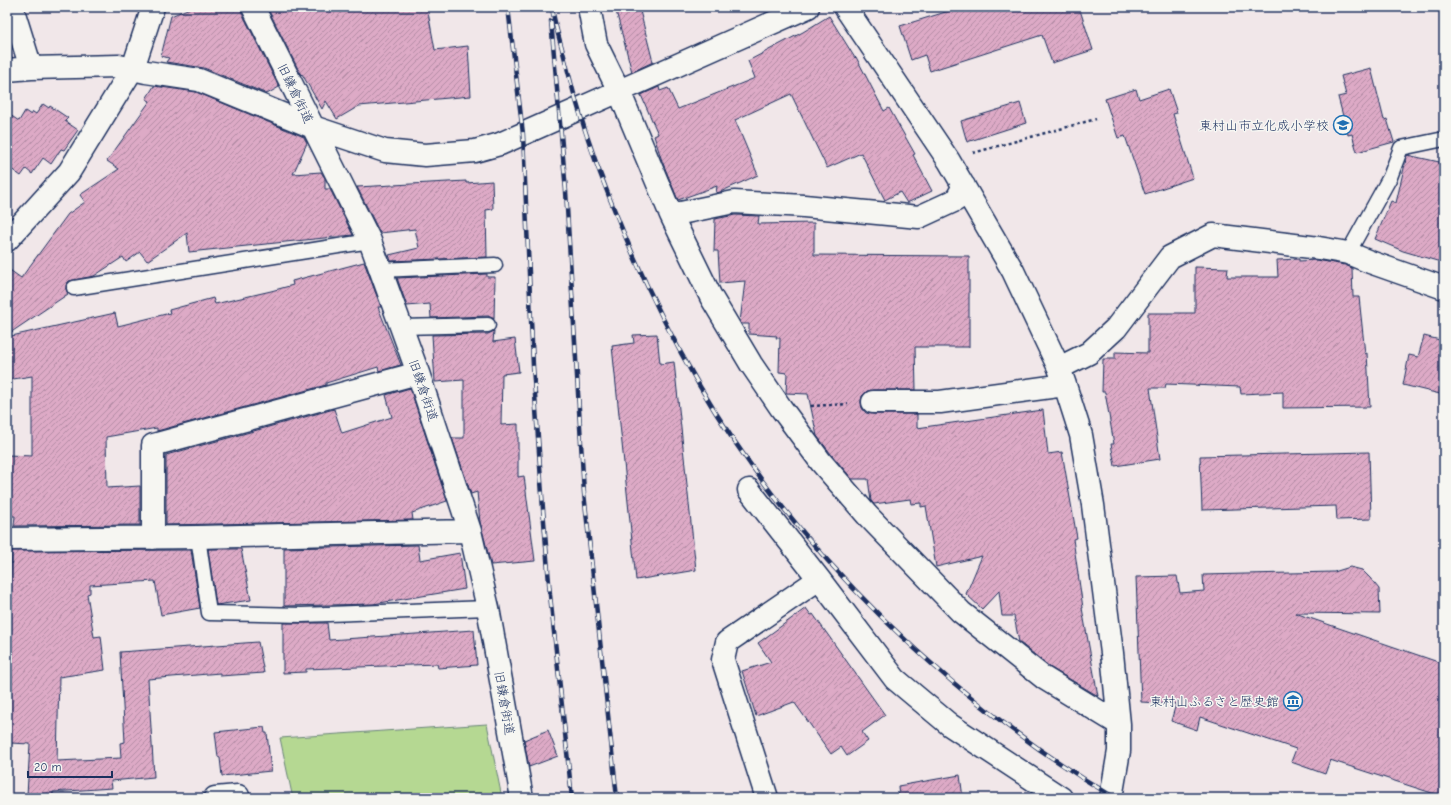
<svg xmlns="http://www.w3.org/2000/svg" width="1451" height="805" font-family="'Comic Neue','Klee One',sans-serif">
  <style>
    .grass { fill: #b5d892; stroke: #688478 }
    .building { fill: url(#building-hatch); stroke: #1b2f5e }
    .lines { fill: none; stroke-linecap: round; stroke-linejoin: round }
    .service-casing { stroke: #1b2f5e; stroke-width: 17 }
    .minor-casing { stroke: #1b2f5e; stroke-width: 25 }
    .tertiary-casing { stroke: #1b2f5e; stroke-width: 25 }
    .path { stroke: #1b2f5e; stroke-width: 2.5; stroke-dasharray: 3 3; stroke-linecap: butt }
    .service { stroke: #f6f6f2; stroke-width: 14 }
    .minor { stroke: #f6f6f2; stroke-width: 22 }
    .tertiary { stroke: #f6f6f2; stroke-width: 22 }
    .rail-casing { stroke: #1b2f5e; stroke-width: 4.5 }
    .rail { stroke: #f6f6f2; stroke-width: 3; stroke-dasharray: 9; stroke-linecap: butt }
    .labels { text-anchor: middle; stroke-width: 3; stroke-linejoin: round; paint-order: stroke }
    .street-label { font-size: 13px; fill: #1b2f5e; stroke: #f6f6f2 }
    .poi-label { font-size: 13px; fill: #1b2f5e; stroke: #f6f6f2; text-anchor: end }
  </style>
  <defs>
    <pattern id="building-hatch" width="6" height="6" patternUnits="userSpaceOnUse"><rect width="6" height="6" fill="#ddaac6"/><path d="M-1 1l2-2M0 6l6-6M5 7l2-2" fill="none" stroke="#b28ba4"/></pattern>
  </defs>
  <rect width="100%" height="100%" fill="#f1e7e9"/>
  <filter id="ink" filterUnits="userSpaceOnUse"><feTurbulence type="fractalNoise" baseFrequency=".025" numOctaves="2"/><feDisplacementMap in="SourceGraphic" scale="8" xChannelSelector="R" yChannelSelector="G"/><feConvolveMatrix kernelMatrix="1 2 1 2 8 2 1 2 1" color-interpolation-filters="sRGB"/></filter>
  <g filter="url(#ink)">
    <path class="grass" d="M487,724L502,798H291L292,794L280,738Z"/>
    <path class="building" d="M192,7H241L242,13L279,87L267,94L204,68L166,62L169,58L161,56L171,16Z
      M267,7H427L435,50L468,46L471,96L359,106L337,119L326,101L322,109L302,74L301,75Z
      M633,7H639L653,62L632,72L616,11Z
      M962,7H1079L1093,50L1052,63L1042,35L930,71L925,55L911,60L900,26Z
      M829,16L855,58L856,57L884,111L889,108L915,154L913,155L932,191L907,203L900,192L885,200L861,153L827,168L791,94L735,120L758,175L720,192L716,193L717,186L678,200L662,161L654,136L658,134L641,95L659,87L660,91L668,88L678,109L755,78L748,61L803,32Z
      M1371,68L1384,120L1387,119L1394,142L1357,152L1352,134L1348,135L1338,97L1346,95L1341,76Z
      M154,86L196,92L304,137L307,143L293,174L321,172L325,178V189H330L353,235L189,252L187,233L147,261L140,252L126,262L123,257L94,276L69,281L66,285V289L68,294L7,335V268L21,278L68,214L85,202L80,195L119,169L107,161L150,101L146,99Z
      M1136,89L1139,99L1169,89L1177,113L1173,114L1193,178L1145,194L1125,136L1118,138L1105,99Z
      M1020,103L1026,123L967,142L961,121Z
      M43,104L49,108L50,106L68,118L65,121L78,130L64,150L61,149L51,164L43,158L32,174L26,169L21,176L7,166V113L19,121L25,111L31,115L33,112L36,114Z
      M1407,155L1444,163V263L1403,251L1375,239L1391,201L1396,203Z
      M466,181V183L492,181L493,209L486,210L487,257L391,261L389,255L419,248L415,229L380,233L357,187Z
      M735,215L759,216L758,224L814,223V255L969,256V347H915L916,390H873L867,391L862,396L861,402L862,408L866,413L873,414H917V428L1043,410L1048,454L1062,452L1077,538L1073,539L1083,608H1082L1098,696L1051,668L1019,642L1014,616H1002L999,591L982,609L966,594L982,556L936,567L926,506L921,507V503L911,504L910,499L874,504L871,501L868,479H852L831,454L817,436L808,394L786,393L787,373L779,372L780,338H776L777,336L749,334V324H742L740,322L745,281L720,283L718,251H714L715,219Z
      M1299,259V261L1317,260L1345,265L1352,268L1353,297H1359L1365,354L1367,353L1370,407L1283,408V392L1241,394L1240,387L1166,384L1165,388H1150L1160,459L1115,466L1111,444H1114L1105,392H1102L1103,359H1115V352L1148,353V313H1195V267L1228,268L1227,277H1278L1277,260Z
      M364,262L381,307H378L401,365L379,371L378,367L326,383V385L157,431V428L106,437L107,488L140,486V525L14,526L15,516H7V455L32,456V376L7,380V337L115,313L118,326L170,313L169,310L213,298L215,304L271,291L293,285L292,281Z
      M487,274V277H495L494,319L488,316L431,318L430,304L407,306L397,278Z
      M494,331L493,342L515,339L519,372L502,374L501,425L518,424V477L524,476L535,561L491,565L480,522L477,492L471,494L452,438H464V380L435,382L432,335L488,334Z
      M657,334L660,364L674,362L696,570L636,580L612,346L634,343L633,335Z
      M1424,336L1444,341V395L1403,385L1409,355L1418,357Z
      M410,388L447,501L412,513L413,520L166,525V455L334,409L342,433L392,417L386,395Z
      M1369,452L1371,519L1337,520L1336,506L1202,510L1200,456Z
      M418,545L420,560L460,553L465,589L373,604L284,606V548Z
      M208,549H241L251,600L216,605Z
      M191,550L200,608L161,615L155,581L90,585V593L87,594L94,637L101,636L105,670L59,677L57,761L121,758L120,743L125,742L120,652L258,642L264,673L220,676V673L148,679L154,777L111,781L112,788L53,792V796L27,795L30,744L10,743V737H7V643L12,551Z
      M1350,567L1362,570L1370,578L1379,589L1380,614L1295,613L1444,664V797L1330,760L1325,774L1291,762L1296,749L1200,717L1197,730L1171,721L1176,704L1141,702L1136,577L1177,576L1180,593L1204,591L1203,575L1334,572Z
      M806,608L811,615L813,614L885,715L862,732L868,741L847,756L841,747L831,754L794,702L756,716L742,671L771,662L758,643Z
      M283,623H327L329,640L474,630L477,665L438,668L437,664L306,669V672L283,673Z
      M264,727L265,733H267L271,771L222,776L220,758L218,757L215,732Z
      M548,730L558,756L529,767L524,740Z
      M960,775L963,798H899L898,786Z"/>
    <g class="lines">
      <g class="service-casing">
        <path id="service" d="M1348,253L1390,177L1401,148L1444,139
          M380,270L495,265
          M74,288L370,241
          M401,327L488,325
          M198,537L209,613L302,615L488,608"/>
      </g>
      <g class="minor-casing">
        <path id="minor" d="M12,7L31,68
          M253,7L370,241L418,373L470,531L488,608L522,798
          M589,7L596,44L619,91L671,215L711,297L751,364L781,408L821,462L867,515L961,612L1044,678L1119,724
          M845,7L949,161L1013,271L1059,368L1065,385L1081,435L1093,505L1112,653L1119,724V751L1111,798
          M7,70L31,68L119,66L146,72L199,80L313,127L385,151L425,155L475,151L500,144L808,7
          M671,215L734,202L804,206L919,217L956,200L964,186
          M1059,368L1089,353L1116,328L1170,257L1213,235L1319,248L1348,253L1370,262L1444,288
          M873,402H940L1065,385
          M749,490L819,579L895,679L950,725L1061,798
          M153,538V445L418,373
          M7,539L198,537L470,531
          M215,798L238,796
          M767,798L723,660L727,642L819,579"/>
      </g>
      <g class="tertiary-casing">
        <path id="tertiary" d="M7,240L69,172L133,68L153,7"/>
      </g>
      <path class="path" d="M973,153L1096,119
        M811,406L848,404"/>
      <use href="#service" class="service"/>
      <use href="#minor" class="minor"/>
      <use href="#tertiary" class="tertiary"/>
      <g class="rail-casing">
        <path id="rail" d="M508,7L523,134L533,366L543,509L550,595L572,798
          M552,7C554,23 560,40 564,56C576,105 591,152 610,199C635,263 664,325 699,385C795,550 951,701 1115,798
          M551,21L566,191L584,493L617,798"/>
      </g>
      <use href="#rail" class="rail"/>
    </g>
  </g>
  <defs>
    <g id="school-ring" transform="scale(1)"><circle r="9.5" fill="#f6f6f2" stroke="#1f6fb2" stroke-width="1.5"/><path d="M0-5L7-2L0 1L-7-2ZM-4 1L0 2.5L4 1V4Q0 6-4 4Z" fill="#1f6fb2"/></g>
    <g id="museum-ring" transform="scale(1)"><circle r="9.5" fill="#f6f6f2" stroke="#1f6fb2" stroke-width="1.5"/><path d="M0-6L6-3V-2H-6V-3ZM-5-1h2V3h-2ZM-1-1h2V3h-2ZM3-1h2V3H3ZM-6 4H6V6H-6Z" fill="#1f6fb2"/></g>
  </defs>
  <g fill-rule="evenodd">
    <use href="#school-ring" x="1343" y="125"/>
    <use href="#museum-ring" x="1293" y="701"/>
  </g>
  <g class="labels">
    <g class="street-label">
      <text transform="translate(296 93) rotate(64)" y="5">旧鎌倉街道</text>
      <text transform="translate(424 390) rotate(71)" y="5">旧鎌倉街道</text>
      <text transform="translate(505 703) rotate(80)" y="5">旧鎌倉街道</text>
    </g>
    <g class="poi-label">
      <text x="1329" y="130">東村山市立化成小学校</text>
      <text x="1279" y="706">東村山ふるさと歴史館</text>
    </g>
  </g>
  <rect width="1451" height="805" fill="none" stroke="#f6f6f2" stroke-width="24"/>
  <rect x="12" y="12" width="1427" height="781" fill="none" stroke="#1b2f5e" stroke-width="1.5" filter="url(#ink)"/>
  <path d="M28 771v6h84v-6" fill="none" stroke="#1b2f5e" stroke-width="2"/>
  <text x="34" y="771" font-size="12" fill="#1b2f5e" stroke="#f6f6f2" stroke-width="3" paint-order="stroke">20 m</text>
</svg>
